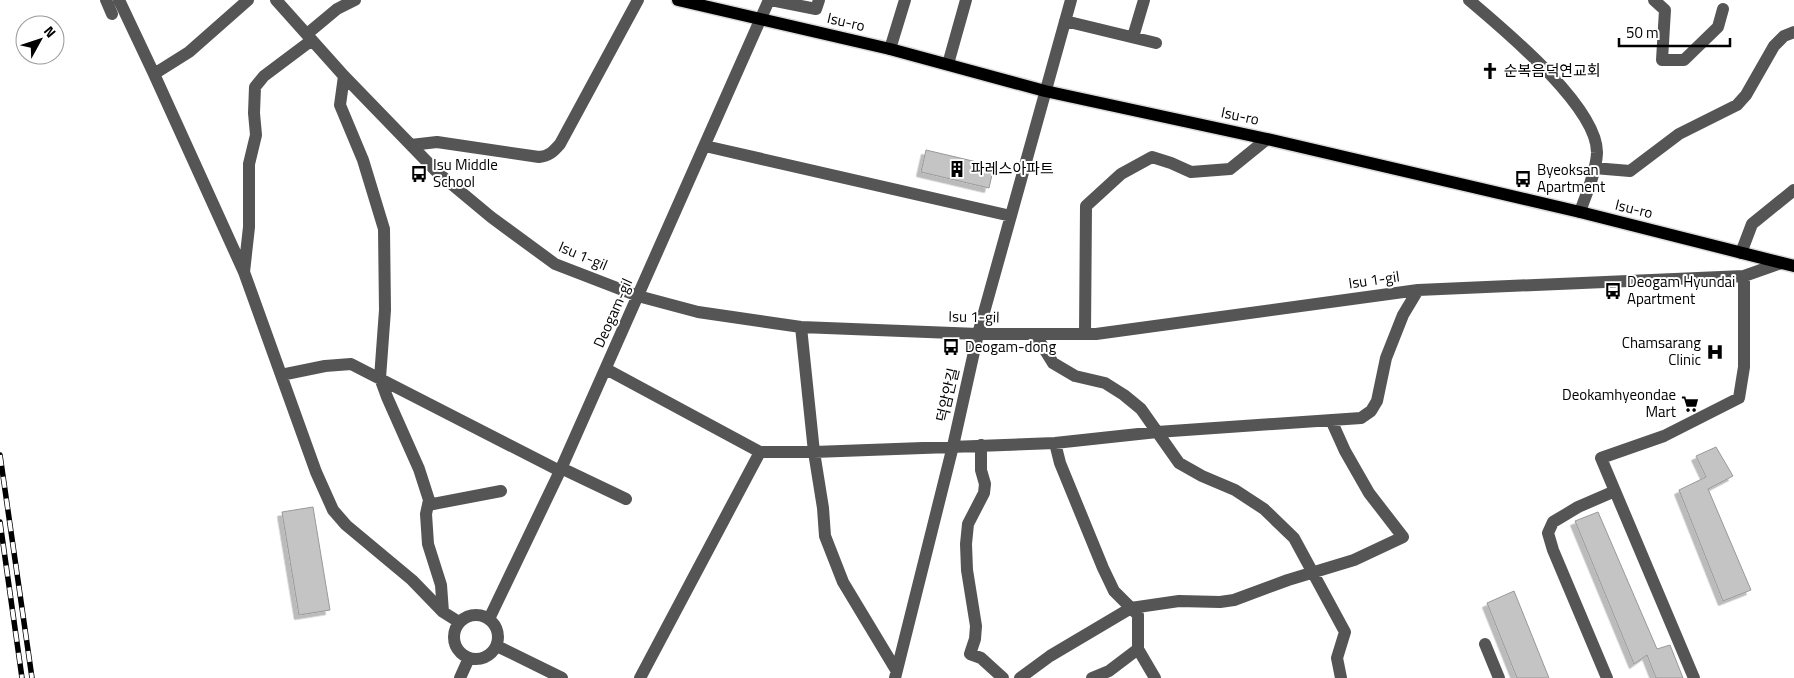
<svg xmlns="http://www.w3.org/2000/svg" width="1794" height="678" font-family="'Titillium Web','Noto Sans KR',sans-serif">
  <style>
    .building { fill: #c4c4c4; stroke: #999; filter: url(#shadow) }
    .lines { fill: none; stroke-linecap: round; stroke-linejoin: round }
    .major-casing { stroke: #dbdbdb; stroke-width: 15 }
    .minor { stroke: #555; stroke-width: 12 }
    .major { stroke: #000; stroke-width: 12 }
    .rail-casing { stroke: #000; stroke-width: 5.5 }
    .rail { stroke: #fff; stroke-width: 4; stroke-dasharray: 11; stroke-linecap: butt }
    .labels { text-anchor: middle; stroke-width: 4; stroke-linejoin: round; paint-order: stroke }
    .street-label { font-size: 15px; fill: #000; stroke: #fff }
    .poi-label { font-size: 15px; fill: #000; stroke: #fff; text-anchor: start }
  </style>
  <defs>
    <filter id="shadow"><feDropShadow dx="-4.5" dy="4.5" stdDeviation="0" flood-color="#0004"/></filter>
  </defs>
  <rect width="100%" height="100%" fill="#fff"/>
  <path class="building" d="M926,150L994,166L989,188L921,172Z
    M1716,447L1733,476L1708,489L1751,590L1723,601L1679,490L1706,477L1696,456Z
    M313,507L330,610L299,615L282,512Z
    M1598,512L1657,649L1670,645L1683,678H1656L1647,655L1634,664L1575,521Z
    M1514,591L1549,678H1517L1487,603Z"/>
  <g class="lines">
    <g class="major-casing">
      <path id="major" d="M678,0L890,49L1045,91L1267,139L1580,212L1794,266"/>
    </g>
    <path class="minor" d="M106,0L112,14
      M119,0L154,74L189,52L248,0
      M276,0L344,76L437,172L491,217L555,264L638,296L698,312L801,327L978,334H1096L1418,290L1744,276L1781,263
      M771,0L816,9L819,0
      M1469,0C1503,29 1598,107 1597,153C1596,173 1586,194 1580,212
      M1654,0L1665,10L1662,60H1684L1718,27L1723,9
      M1065,21L1156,43
      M307,34L337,9L355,0
      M1133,37L1144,0
      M890,49L905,0
      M948,64L966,0
      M154,74L244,272L316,472L333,510L346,525L412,580L443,612
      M344,76L340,105L363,160L384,229L385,310L380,378L387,397L419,469L429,500L426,514L428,544L441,585L443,612L459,622
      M411,145L437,142L539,157C549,156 553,152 560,144L638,0
      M705,146L1011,216
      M1594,168L1630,171L1679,134L1737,105L1746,95L1774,46L1784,36L1794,32
      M1741,253L1752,224L1794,190
      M244,272L249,227V164L256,135L254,113L255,87L264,76L312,40
      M801,327L814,452L823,508L825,536L843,582L896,670
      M1035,334L1053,363L1075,376L1105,383L1124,395L1141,409L1179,463L1202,476L1235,490L1264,509L1294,538L1345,632L1337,658L1341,678
      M1085,334L1086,206L1121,174L1152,157L1171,163L1191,172L1230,169L1267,139
      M606,369L760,452H814L1055,443L1157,432L1361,418L1371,411L1377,401L1386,358L1403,315L1418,290
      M281,375L325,366L351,364L560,471
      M1055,443L1060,463L1103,568L1114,591L1138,615V649L1155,678
      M981,445V470L985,484L984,493L968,524L966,544L967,570L976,626L975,639L970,654L981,658L1003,678
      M561,468L626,499
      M428,505L501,491
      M454 637a22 22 0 1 1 44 0a22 22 0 1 1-44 0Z
      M489,619L560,471L769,0
      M1485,644L1499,678
      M497,646L562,678
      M460,678L469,658
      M640,678L760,452
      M895,678L953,446L978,334L1071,0
      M1020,678L1050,656L1131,608L1179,601L1220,602L1234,600L1288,580L1354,560L1403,537L1369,493L1345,451L1331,420
      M1092,678L1109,671L1138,649
      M1607,678L1553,550L1548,533L1553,522L1578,507L1615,491
      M1694,678L1601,458L1664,436L1739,398L1744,367V276"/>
    <use href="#major" class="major"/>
    <g class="rail-casing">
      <path id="rail" d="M0,455L32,678
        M0,522L22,678"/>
    </g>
    <use href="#rail" class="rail"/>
  </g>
  <defs>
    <g id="church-bare" transform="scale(1.35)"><path d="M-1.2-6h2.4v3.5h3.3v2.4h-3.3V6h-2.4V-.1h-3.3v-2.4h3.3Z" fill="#000" stroke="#fff" stroke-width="2.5" paint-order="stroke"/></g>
    <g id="building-bare" transform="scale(1.35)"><path d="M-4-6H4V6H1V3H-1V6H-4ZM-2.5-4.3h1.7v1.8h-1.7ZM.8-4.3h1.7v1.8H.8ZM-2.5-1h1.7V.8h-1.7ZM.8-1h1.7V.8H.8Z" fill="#000" stroke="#fff" stroke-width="2.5" paint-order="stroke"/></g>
    <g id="bus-bare" transform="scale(1.35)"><path d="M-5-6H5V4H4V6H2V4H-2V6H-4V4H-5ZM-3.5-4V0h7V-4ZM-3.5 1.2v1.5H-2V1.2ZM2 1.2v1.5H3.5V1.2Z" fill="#000" stroke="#fff" stroke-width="2.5" paint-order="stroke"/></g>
    <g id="hospital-bare" transform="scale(1.35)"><path d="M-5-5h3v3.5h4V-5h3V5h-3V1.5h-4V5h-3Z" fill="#000" stroke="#fff" stroke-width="2.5" paint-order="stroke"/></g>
    <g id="supermarket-bare" transform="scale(1.35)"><path d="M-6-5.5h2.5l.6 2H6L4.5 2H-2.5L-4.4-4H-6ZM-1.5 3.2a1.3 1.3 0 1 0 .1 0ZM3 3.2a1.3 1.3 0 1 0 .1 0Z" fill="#000" stroke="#fff" stroke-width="2.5" paint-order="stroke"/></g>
  </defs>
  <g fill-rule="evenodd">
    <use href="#church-bare" x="1490" y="71"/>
    <use href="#building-bare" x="957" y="169"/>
    <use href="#bus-bare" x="419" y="174"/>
    <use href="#bus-bare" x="1523" y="179"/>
    <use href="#bus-bare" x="1613" y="291"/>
    <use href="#bus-bare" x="951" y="347"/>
    <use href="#hospital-bare" x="1715" y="352"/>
    <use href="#supermarket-bare" x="1690" y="404"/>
  </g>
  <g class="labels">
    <g class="street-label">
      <text transform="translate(846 22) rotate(13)" y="5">Isu-ro</text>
      <text transform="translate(1240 116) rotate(12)" y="5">Isu-ro</text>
      <text transform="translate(1634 209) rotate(14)" y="5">Isu-ro</text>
      <text transform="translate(583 256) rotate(23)" y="5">Isu 1-gil</text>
      <text transform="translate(1374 280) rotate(-8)" y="5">Isu 1-gil</text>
      <text transform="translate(613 313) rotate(-66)" y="5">Deogam-gil</text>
      <text transform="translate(974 317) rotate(1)" y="5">Isu 1-gil</text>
      <text transform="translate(948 395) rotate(-77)" y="5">덕암안길</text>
    </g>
    <g class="poi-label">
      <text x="1504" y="76">순복음덕연교회</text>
      <text x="433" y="170">Isu Middle<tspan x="433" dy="17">School</tspan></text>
      <text x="971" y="174">파레스아파트</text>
      <text x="1537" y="175">Byeoksan<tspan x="1537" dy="17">Apartment</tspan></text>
      <text x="1627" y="287">Deogam Hyundai<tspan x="1627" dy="17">Apartment</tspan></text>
      <text x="1701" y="348" text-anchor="end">Chamsarang<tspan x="1701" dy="17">Clinic</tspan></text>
      <text x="965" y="352">Deogam-dong</text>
      <text x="1676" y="400" text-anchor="end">Deokamhyeondae<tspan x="1676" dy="17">Mart</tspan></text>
    </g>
  </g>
  <g transform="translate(40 40) rotate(50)"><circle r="24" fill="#ffffff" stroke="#999999"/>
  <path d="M0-4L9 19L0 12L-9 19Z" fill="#000000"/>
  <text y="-8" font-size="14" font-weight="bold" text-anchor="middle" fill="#000000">N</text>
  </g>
  <path d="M1619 38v8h111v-8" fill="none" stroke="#000000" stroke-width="2.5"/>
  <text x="1626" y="38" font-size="15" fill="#000000" stroke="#ffffff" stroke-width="4" paint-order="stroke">50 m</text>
</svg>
